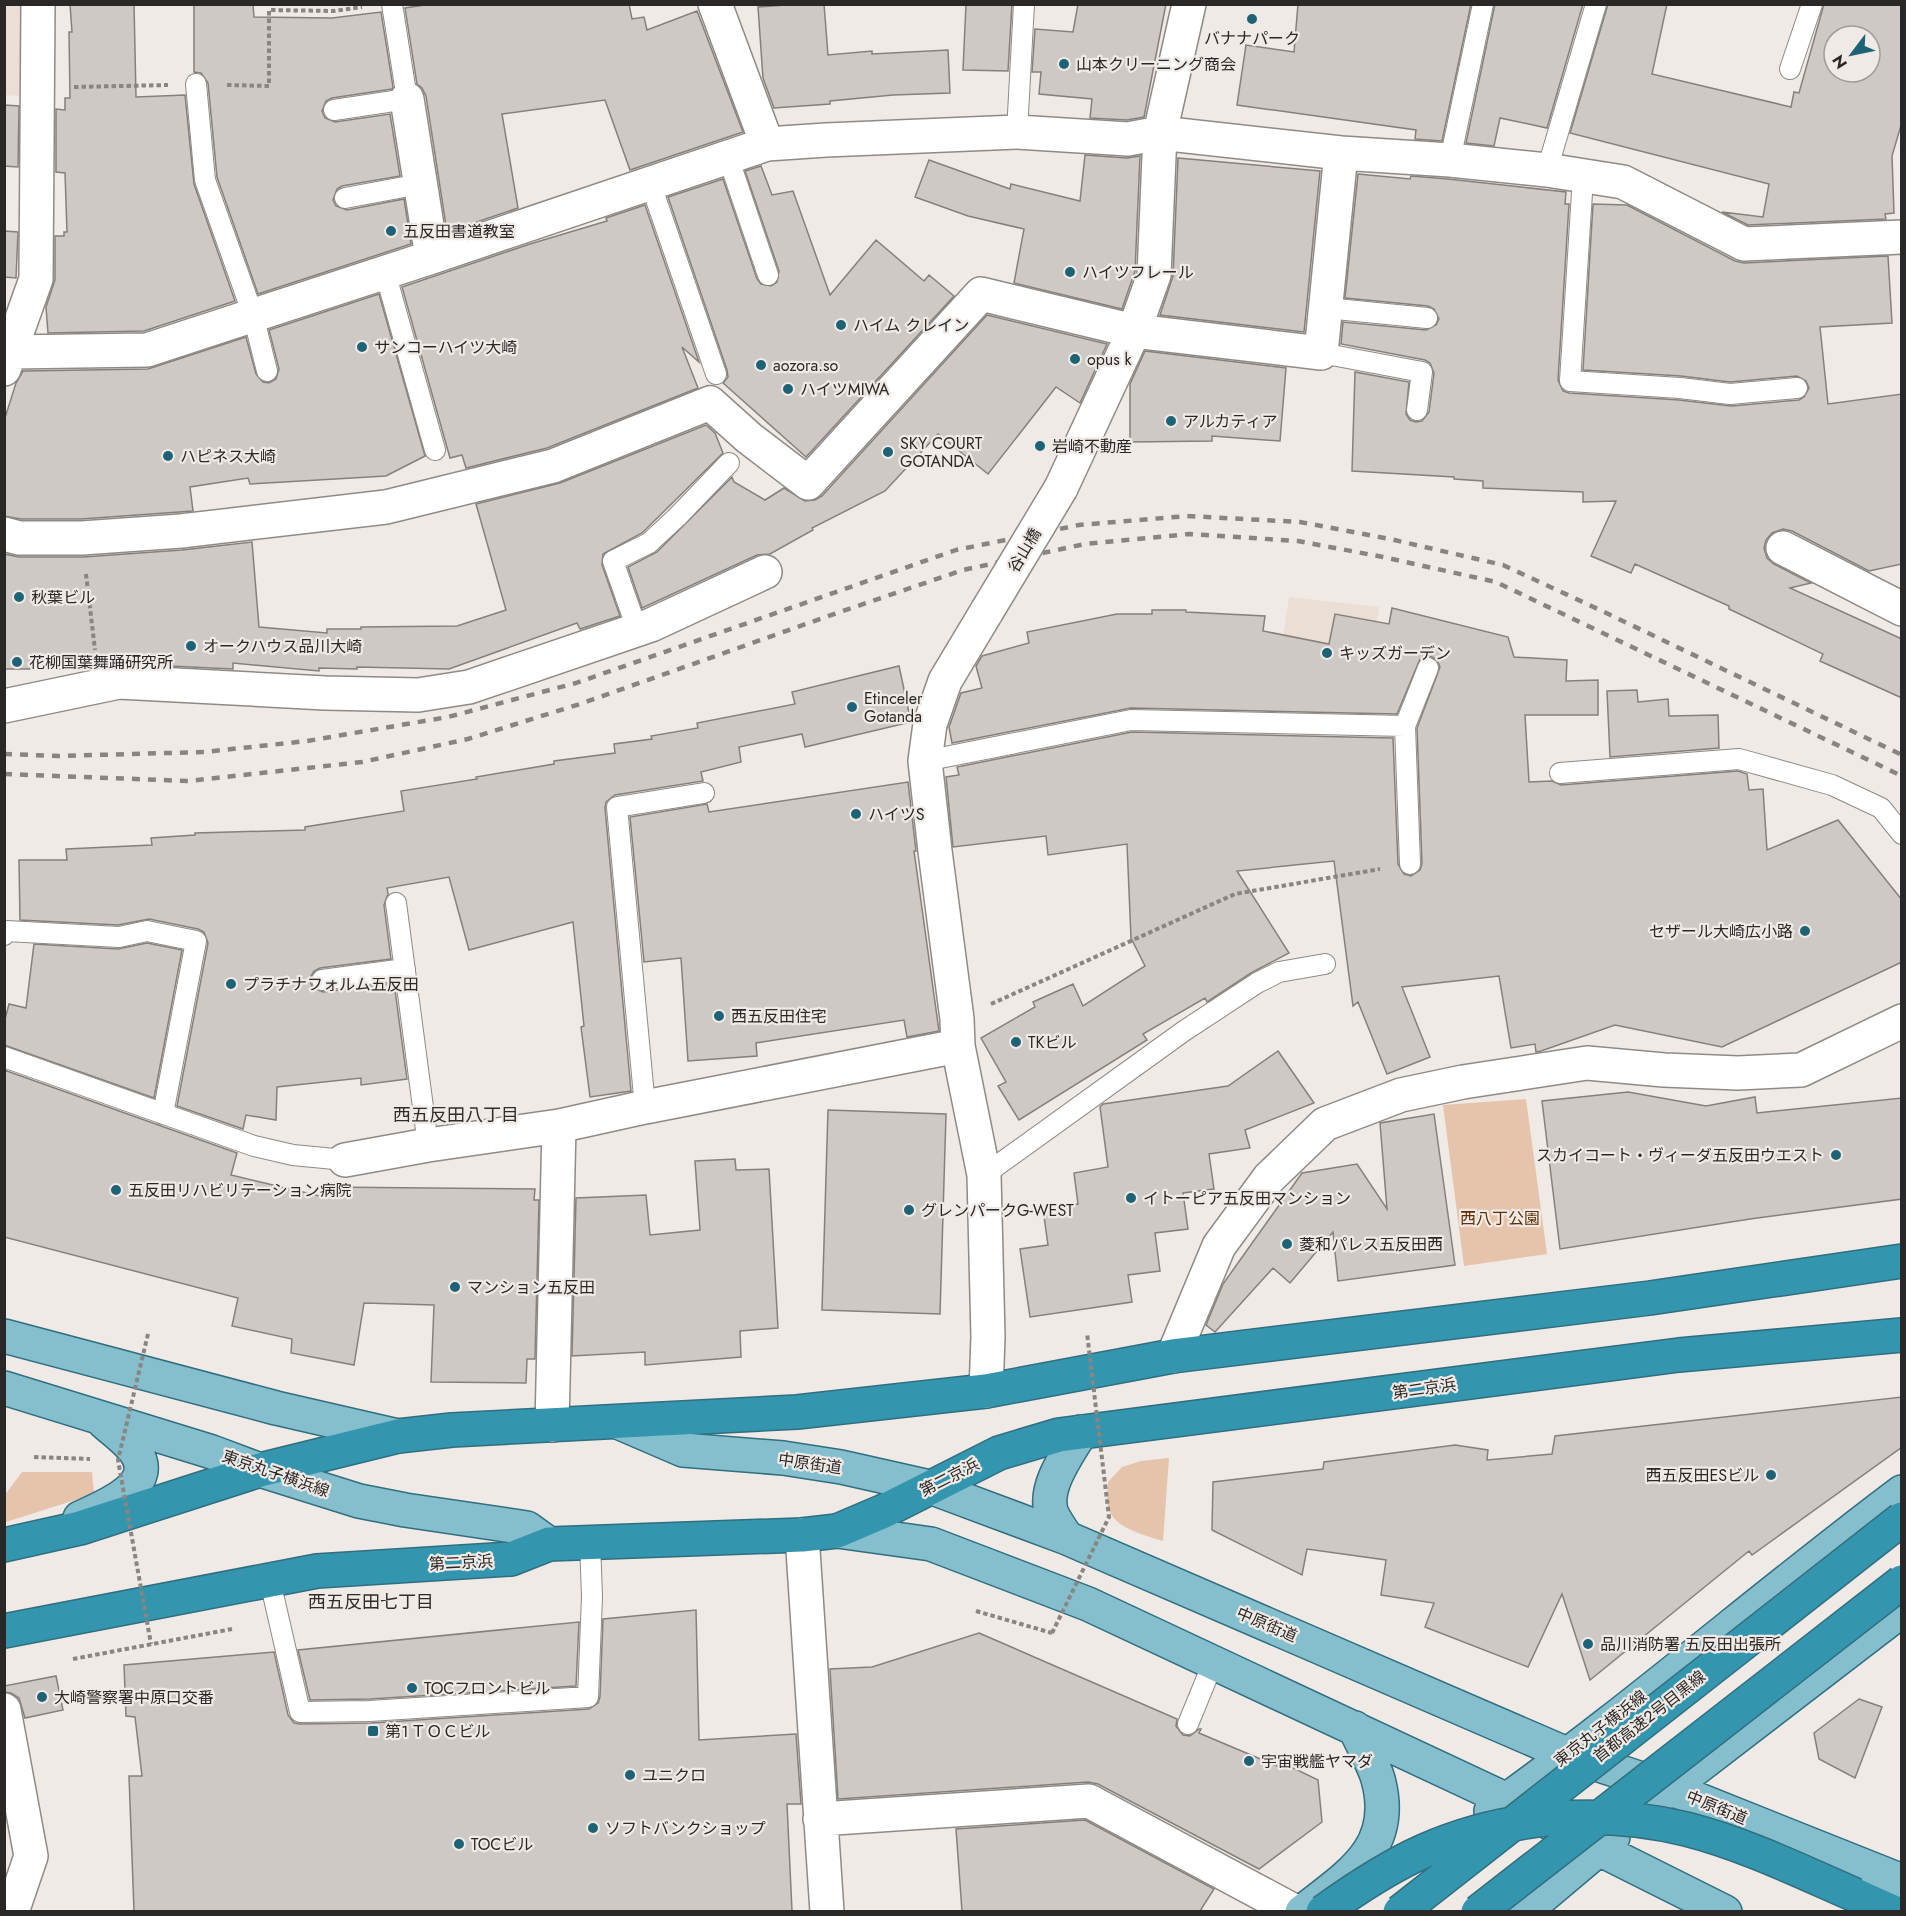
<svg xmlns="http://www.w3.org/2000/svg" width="1906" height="1916" font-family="Jost,'Noto Sans JP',sans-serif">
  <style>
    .built { fill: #ebded5 }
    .green { fill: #e6c3ab }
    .building { fill: #cfc9c5; stroke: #85807c; stroke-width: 1.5; fill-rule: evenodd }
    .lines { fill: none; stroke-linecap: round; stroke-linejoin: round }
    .lane-casing { stroke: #8f8a86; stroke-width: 22 }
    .street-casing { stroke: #8f8a86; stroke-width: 36 }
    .primary-casing { stroke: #306f7f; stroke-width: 36 }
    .highway-casing { stroke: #306f7f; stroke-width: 36 }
    .path { stroke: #898583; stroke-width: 4; stroke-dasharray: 4.5 3; stroke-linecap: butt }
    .lane { stroke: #fff; stroke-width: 20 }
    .street { stroke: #fff; stroke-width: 33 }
    .primary { stroke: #85bfce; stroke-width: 33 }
    .highway { stroke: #3495ae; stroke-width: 33 }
    .rail { stroke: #888482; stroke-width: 4.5; stroke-dasharray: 8 8; stroke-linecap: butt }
    .street-bridge-casing { stroke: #8f8a86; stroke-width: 36; stroke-linecap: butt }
    .highway-bridge-casing { stroke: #306f7f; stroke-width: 36; stroke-linecap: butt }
    .path-bridge { stroke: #898583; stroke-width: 4; stroke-dasharray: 4.5 3; stroke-linecap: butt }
    .street-bridge { stroke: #fff; stroke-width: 33 }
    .highway-bridge { stroke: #3495ae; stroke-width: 33 }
    .poi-dot { fill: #1e6375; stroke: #f0eae6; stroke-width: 2 }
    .labels { text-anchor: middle; stroke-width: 4.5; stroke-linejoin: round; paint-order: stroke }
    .poi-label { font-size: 16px; fill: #2a2827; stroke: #f0eae6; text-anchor: start }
    .street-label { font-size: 16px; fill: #2a2827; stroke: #f0eae6 }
    .park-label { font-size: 16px; fill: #5f2f02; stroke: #f0eae6 }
    .neighbourhood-label { font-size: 18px; fill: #302c29; stroke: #f0eae6 }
  </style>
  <rect width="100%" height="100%" fill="#f0eae6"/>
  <path class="built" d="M4,5H21L20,96L5,95Z
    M1289,597L1379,607L1364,706L1274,698Z"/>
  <path class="green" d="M1526,1099L1547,1254L1464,1266L1443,1105Z
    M1169,1458L1163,1541C1145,1535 1114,1529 1108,1507C1106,1500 1108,1490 1108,1482L1122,1467L1141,1461Z
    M22,1472H92L94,1494L6,1522L4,1496Z"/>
  <path class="building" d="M70,4H134L136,97L185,95L194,184L235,301L144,331L48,333L46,307L55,280V236H64V232H67L65,173L56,172V109L65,110V98H70L69,32H72Z
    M194,4H253L254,17L332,18L381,12L393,87L392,89L332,98L326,101L322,111L325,118L335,122L390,114L400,176L342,186L337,189L333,200L336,206L347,210L404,199L411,244L258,294L217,177L208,83L201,73L194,72Z
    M432,4H629L632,19L644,17L647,30L697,11L743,132L630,170L605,100L502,114L518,208L447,232L426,96L422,88L417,84L405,8Z
    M799,4H824L828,55L872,51V54L948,50L950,93L893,95L830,101V104L774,108L763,78L758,7Z
    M966,4H1012L1008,71L963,70Z
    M1078,4H1166L1144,117L1127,120L1090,118L1092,99L1039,94L1041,72H1032L1035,29L1073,32Z
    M1298,4H1471L1442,141L1415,139L1416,130L1237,105L1246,45L1294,52Z
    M1495,4H1583L1547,128L1500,118L1494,146L1466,143Z
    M1608,4H1667L1652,74L1791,107L1794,92L1799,93L1824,4H1902V122L1892,156L1894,213L1885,214L1886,219L1748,225L1722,212L1763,217L1769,184L1570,133ZM1834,36H1870V72H1834Z
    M4,105L19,106L18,167L4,166Z
    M1085,155L1127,158L1140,156L1135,271L1122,309L1014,283L1024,229L968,216L915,197L929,160L1010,189L1011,184L1080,201Z
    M1178,158L1320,171L1304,332L1160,315L1173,276Z
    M761,166L772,195L793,191L830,295L876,240L924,281L929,275L954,296L806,457L723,383L728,377L727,370L668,197L723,179L757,279L761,284L771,286L777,282L779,271L745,171Z
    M1358,174L1410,179L1411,176L1448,179L1566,192L1565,204H1569L1558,380L1563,391L1569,393L1679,400L1731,406L1799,400L1804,397L1809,388L1806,381L1797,376L1730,382L1681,376L1583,370L1593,204L1627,205L1735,261L1744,263L1888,256L1892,323L1820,327L1828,404L1902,394V564L1869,571L1792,531L1783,529L1772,533L1766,540L1764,548L1767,558L1774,564L1811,583L1790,588L1902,639V698L1820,661L1823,654L1729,609V606L1635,564L1631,573L1591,556L1616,501L1583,502V492L1483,488V481L1454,479V477L1352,471L1355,372L1409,382L1406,414L1410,420L1416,422L1422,421L1429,412L1434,373L1430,363L1425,360L1341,344L1343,322L1426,330L1436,325L1439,319L1434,309L1428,306L1345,298Z
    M645,205L699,362L682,347L698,388L547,448L466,468L462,455L450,458L402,287L530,244L607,221L606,218Z
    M4,231L18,232L16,278L4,277Z
    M379,294L425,456L386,476L250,484L248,478L190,487L193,511L81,519H21L4,516V421L16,383L23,371L148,369L246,337L256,374L263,382L269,383L276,379L279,369L269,330Z
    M987,315L1107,344L1080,403L1056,387L988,474L938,434L885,491L812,528L813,530L770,554L757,555L642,608L628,567L657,552L732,477L734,482L765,500L784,488L805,501L815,500L822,496Z
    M1145,351L1286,368L1280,441L1212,436V441L1130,442V384Z
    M706,425L715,433L723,453L642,533L603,554L602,565L620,616L580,629L577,623L449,669L357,667V669L319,668V671L233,663V669L148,665V659L83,661V669H4V554L19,557H83L182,550L252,542L259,627L327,633V629H361V627L457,626L506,610L476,504L560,483Z
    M1392,608L1508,637L1514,657L1567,660L1566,681L1598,680V715H1525L1529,782L1552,781L1561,785L1738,771L1747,774L1749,790L1763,789L1767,850L1838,820L1902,900V962L1722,1047L1615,1025L1541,1051L1536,1052L1535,1044L1511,1048L1499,976L1402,987L1430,1057L1387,1074L1358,1002L1353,1006L1334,861L1237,871L1289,953L1251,973L1207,1002L1205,998L1143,1034L1147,1040L1019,1120L998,1086L1006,1082L981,1038L1035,1007L1033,1002L1073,984L1083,1006L1145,966L1131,938L1127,844L1048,855L1046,836L953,847L946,777L959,775L957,767L1132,732L1393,738L1398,864L1404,874L1411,876L1420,870L1422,864L1417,728L1440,667L1437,660L1432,657L1426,656L1420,659L1397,714L1131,708L952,743L949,727L961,693L982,688L976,666L982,656L1029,643L1027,632L1117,614H1152V610H1186V612L1265,616L1263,631L1329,644L1335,614L1389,624Z
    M899,666L911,722L805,747L802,734L739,747L741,762L701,772L703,781L615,795L606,802L605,808L631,1091L590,1097L581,1027L584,1026L573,922L469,950L449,877L387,888L388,894L384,905L391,959L320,968L314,971L311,976L310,982L313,988L323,992L394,983L407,1079L361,1085V1078L277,1087L276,1120L246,1115L243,1129L177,1106L208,943L204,932L198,929L149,919L118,925L20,920L19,860H67L66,849L152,845L151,838L195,835V833L305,830V827L404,811L401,791L477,779L476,777L554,764V761L615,753L614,744L652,739L651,736L698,728L697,723L795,704L792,692Z
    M1637,690L1638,702L1668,699L1669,716L1718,715L1719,748L1610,757L1607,691Z
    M908,782L916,851H914L939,1031L907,1037L904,1020L756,1043L757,1056L688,1061L681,958L644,962L630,817L707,804L709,812Z
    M147,943L182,950L154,1098L4,1045V1023L9,1004L26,1008L34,944L118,949Z
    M1278,1051L1314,1103L1245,1130L1250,1148L1209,1154L1214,1189L1183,1193L1188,1229L1155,1233L1160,1271L1128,1275L1132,1302L1030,1317L1020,1249L1048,1245L1043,1209L1078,1204L1074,1173L1108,1167L1100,1107L1103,1104L1228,1086Z
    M4,1070L237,1153L231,1175L324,1197V1187L535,1189L534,1200H539L535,1359H527L526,1383L431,1382L434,1305L364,1303L354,1365L291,1353L292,1339L232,1326L238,1298L4,1237Z
    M1628,1092L1706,1106L1755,1097L1757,1113L1902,1098V1199L1750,1219L1560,1249L1542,1101Z
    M828,1110L946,1114L940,1314L822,1310Z
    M1434,1114L1455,1265L1338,1281L1333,1232L1290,1283L1273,1268L1215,1332L1206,1325L1223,1284L1302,1173L1357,1164L1387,1209L1380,1123Z
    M735,1159L736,1170L769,1169L778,1328L740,1331L741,1357L645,1365V1352L572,1356L576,1198L646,1195L650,1235L700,1230L695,1161Z
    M1902,1397V1447L1752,1555L1749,1551L1590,1680L1562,1594L1528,1667L1425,1627L1434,1603L1381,1595L1386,1560L1307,1549L1302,1575L1212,1530L1213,1482L1323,1469L1324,1462L1455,1445L1488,1450L1487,1460L1552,1454L1555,1436Z
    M696,1610L699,1740L796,1734L801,1804H787L792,1911H134L129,1776H142L135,1717L126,1716L124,1665L274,1652L288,1715L294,1723L300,1724L371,1723L589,1709L598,1703L600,1697L603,1619Z
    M579,1622L576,1686L370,1699L310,1700L298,1650Z
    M979,1633L1177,1719L1176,1726L1183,1735L1190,1736L1199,1729H1201L1199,1733L1277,1766L1279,1761L1318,1780L1322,1822L1259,1869L1098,1784L1088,1782L838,1799L830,1669L872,1667Z
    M56,1676L63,1710L25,1718L19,1698L11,1693L4,1692V1686Z
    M1859,1699L1882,1707L1855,1778L1819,1759L1814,1733Z
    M1085,1820L1214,1889L1200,1911H962L956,1829Z"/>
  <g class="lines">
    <g class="lane-casing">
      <path id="lane" d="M1790,69L1812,4
        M196,84L205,180L253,315L267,371
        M334,110L407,99L392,4
        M1017,132L1024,4
        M728,157L768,275
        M1450,160L1483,4
        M1547,170L1596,4
        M1583,177L1570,381L1680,388L1730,394L1797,388
        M650,182L716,374
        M345,198L420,184
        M385,272L435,450
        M1326,308L1427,318
        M1321,353L1422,372L1417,410
        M637,629L613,561L649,543L677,517L729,463
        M1405,726L1428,668
        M925,761L1131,720L1405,726L1410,864
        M1560,773L1739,759L1832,785L1881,808L1902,834
        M396,903L428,1145
        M4,935L6,931L119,937L147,931L196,941L163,1114
        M322,980L405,969
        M4,1057L254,1146L293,1155L345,1160
        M645,1107L617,807L704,793
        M984,1175L1184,1031L1257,983L1279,972L1325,964
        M270,1581L300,1712L370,1711L588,1697L592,1597L590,1541
        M1188,1724L1213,1663"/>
    </g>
    <g class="street-casing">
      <path id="street" d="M715,4L767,144
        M407,99L432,257
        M10,352L36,279L38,4
        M4,369L10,352L147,350L432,257L767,144L826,140L1017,132L1128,139L1160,133L1341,153L1450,160L1547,170L1623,182L1744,244L1902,237
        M1061,488L1134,331L1154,275L1160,133L1189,4
        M4,534L19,538H82L181,531L386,507L553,466L710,403L749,438L808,483L981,294L1134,331L1321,353L1341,153
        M1783,548L1902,609
        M4,706L119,682L325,693L418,695L469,687L651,625L765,572
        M345,1160L428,1145L559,1126L645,1107L958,1046
        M1173,1356L1219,1246L1269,1178L1325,1124L1401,1095L1463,1082L1587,1063L1664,1070L1738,1073L1801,1070L1902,1021
        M986,1391L988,1337L984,1175L958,1046L957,1019L935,851L925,761L930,724L945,681L987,611
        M552,1425L559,1126
        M802,1535L827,1912
        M4,1710L31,1856L12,1912
        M820,1819L1089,1801L1296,1912"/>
    </g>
    <g class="primary-casing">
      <path id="primary" d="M4,1336L276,1408L398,1436
        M4,1388L212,1452L260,1470L359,1501L405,1510L527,1528L549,1544
        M618,1422L683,1450L783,1458L841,1467L930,1487L1067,1538L1569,1755L1669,1788L1902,1881
        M80,1518C103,1507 160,1486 135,1451C127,1440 114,1431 104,1422
        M837,1531L931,1544L1088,1604L1507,1800L1599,1849L1725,1912
        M1067,1538C1062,1531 1056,1522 1052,1514C1042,1488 1068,1454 1081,1432
        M1656,1799L1902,1610
        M1491,1811C1632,1711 1763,1596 1902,1492
        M1302,1912C1349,1875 1397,1848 1378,1779C1373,1762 1362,1745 1355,1728
        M1524,1912L1613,1837"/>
    </g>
    <g class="highway-casing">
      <path id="highway" d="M4,1545L80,1528L260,1470L398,1436L452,1430L797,1412L986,1391L1173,1356L1650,1298L1902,1261
        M4,1631L317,1571L511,1559L549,1544L802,1535L837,1531L884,1511L999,1453L1059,1435L1679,1355L1902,1335
        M1855,1895L1893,1912"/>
    </g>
    <path class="path" d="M227,85L269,86V10L334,11L362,7
      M74,87L168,85
      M86,574L95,650
      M991,1004L1235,894L1380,869
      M34,1457L90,1459
      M976,1611L1052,1633
      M73,1659L232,1629"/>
    <use href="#lane" class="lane"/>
    <use href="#street" class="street"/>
    <use href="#primary" class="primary"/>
    <use href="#highway" class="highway"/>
    <path class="rail" d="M4,754L59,756L204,752L307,741L448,717L576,683L956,550L1079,525L1187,516L1300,522L1390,539L1503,565L1600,610L1902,755
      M4,774L188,781L362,762L468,739L580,704L837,613L963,570L1085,544L1189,534L1298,541L1383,557L1496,582L1902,776"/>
    <g class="street-bridge-casing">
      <path id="street-bridge" d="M987,611L1061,488"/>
    </g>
    <g class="highway-bridge-casing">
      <path id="highway-bridge" d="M1323,1912C1355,1889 1388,1867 1424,1851C1505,1815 1600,1808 1686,1829C1745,1844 1800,1871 1855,1895
        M1400,1912L1902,1519
        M1478,1912L1902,1582"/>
    </g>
    <path class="path-bridge" d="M148,1334L118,1460L151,1644
      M1052,1633L1109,1517L1087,1333"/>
    <use href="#street-bridge" class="street-bridge"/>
    <use href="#highway-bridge" class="highway-bridge"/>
  </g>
  <g class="poi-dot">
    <circle cx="1252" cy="19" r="6"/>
    <circle cx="1064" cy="64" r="6"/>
    <circle cx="391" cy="231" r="6"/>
    <circle cx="1070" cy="272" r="6"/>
    <circle cx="841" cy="325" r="6"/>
    <circle cx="362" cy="347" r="6"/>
    <circle cx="1075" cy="359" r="6"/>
    <circle cx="761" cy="365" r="6"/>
    <circle cx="788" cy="389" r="6"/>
    <circle cx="1171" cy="421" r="6"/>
    <circle cx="1040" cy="446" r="6"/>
    <circle cx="888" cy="452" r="6"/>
    <circle cx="168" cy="456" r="6"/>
    <circle cx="19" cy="597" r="6"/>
    <circle cx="191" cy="646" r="6"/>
    <circle cx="1327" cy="653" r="6"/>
    <circle cx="17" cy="662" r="6"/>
    <circle cx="852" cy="707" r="6"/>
    <circle cx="856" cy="814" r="6"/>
    <circle cx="1805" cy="931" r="6"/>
    <circle cx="231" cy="984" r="6"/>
    <circle cx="719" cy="1016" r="6"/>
    <circle cx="1016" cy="1042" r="6"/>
    <circle cx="1836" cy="1155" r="6"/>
    <circle cx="116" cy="1190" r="6"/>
    <circle cx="1131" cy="1198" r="6"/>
    <circle cx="909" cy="1210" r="6"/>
    <circle cx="1287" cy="1244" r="6"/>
    <circle cx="455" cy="1287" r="6"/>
    <circle cx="1771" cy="1475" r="6"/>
    <circle cx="1588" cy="1644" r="6"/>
    <circle cx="412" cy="1688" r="6"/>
    <circle cx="42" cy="1697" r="6"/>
    <rect x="367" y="1725" width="12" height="12" rx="3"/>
    <circle cx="1249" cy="1761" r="6"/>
    <circle cx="630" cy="1775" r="6"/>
    <circle cx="593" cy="1828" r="6"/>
    <circle cx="459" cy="1844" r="6"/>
  </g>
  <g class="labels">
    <g class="poi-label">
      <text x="1252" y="44" text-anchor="middle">バナナパーク</text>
      <text x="1076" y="70">山本クリーニング商会</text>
      <text x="403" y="237">五反田書道教室</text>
      <text x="1082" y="278">ハイツフレール</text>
      <text x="853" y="331">ハイム クレイン</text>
      <text x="374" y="353">サンコーハイツ大崎</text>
      <text x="1087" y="365">opus k</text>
      <text x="773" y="371">aozora.so</text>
      <text x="800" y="395">ハイツMIWA</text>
      <text x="1183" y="427">アルカティア</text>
      <text x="900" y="449">SKY COURT<tspan x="900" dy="18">GOTANDA</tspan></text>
      <text x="1052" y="452">岩崎不動産</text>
      <text x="180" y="462">ハピネス大崎</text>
      <text x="31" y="603">秋葉ビル</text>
      <text x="203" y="652">オークハウス品川大崎</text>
      <text x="1339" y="659">キッズガーデン</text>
      <text x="29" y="668">花柳国葉舞踊研究所</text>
      <text x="864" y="704">Etinceler<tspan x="864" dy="18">Gotanda</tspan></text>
      <text x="868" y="820">ハイツS</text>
      <text x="1793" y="937" text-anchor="end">セザール大崎広小路</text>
      <text x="243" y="990">プラチナフォルム五反田</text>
      <text x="731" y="1022">西五反田住宅</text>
      <text x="1028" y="1048">TKビル</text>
      <text x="1824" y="1161" text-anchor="end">スカイコート・ヴィーダ五反田ウエスト</text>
      <text x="128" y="1196">五反田リハビリテーション病院</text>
      <text x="1143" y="1204">イトーピア五反田マンション</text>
      <text x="921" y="1216">グレンパークG-WEST</text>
      <text x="1299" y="1250">菱和パレス五反田西</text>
      <text x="467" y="1293">マンション五反田</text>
      <text x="1759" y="1481" text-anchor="end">西五反田ESビル</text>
      <text x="1600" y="1650">品川消防署 五反田出張所</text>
      <text x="424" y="1694">TOCフロントビル</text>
      <text x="54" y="1703">大崎警察署中原口交番</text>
      <text x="385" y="1737">第１ＴＯＣビル</text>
      <text x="1261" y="1767">宇宙戦艦ヤマダ</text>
      <text x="642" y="1781">ユニクロ</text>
      <text x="605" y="1834">ソフトバンクショップ</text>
      <text x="471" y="1850">TOCビル</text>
    </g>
    <g class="street-label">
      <text transform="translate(1024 550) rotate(-59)" y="6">谷山橋</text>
      <text transform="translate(1424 1388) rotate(-8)" y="6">第二京浜</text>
      <text transform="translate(810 1463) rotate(8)" y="6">中原街道</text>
      <text transform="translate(276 1473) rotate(19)" y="6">東京丸子横浜線</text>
      <text transform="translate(949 1477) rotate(-27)" y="6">第二京浜</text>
      <text transform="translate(461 1562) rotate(-3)" y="6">第二京浜</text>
      <text transform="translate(1267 1624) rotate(23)" y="6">中原街道</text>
      <text transform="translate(1649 1716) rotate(-38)" y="6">首都高速2号目黒線</text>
      <text transform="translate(1600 1728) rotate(-38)" y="6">東京丸子横浜線</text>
      <text transform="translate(1717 1807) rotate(22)" y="6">中原街道</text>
    </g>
    <g class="park-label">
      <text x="1500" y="1224">西八丁公園</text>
    </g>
    <g class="neighbourhood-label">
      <text x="456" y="1121">西五反田八丁目</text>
      <text x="371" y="1608">西五反田七丁目</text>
    </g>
  </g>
  <rect width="1906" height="1916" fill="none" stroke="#2a2827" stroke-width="12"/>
  <g transform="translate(1852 54) rotate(238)"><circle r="28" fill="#f0eae6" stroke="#a19c9a" stroke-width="1.5"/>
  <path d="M0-4.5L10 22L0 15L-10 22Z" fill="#1e6375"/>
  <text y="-9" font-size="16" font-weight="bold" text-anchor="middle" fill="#2a2827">N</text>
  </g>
</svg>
